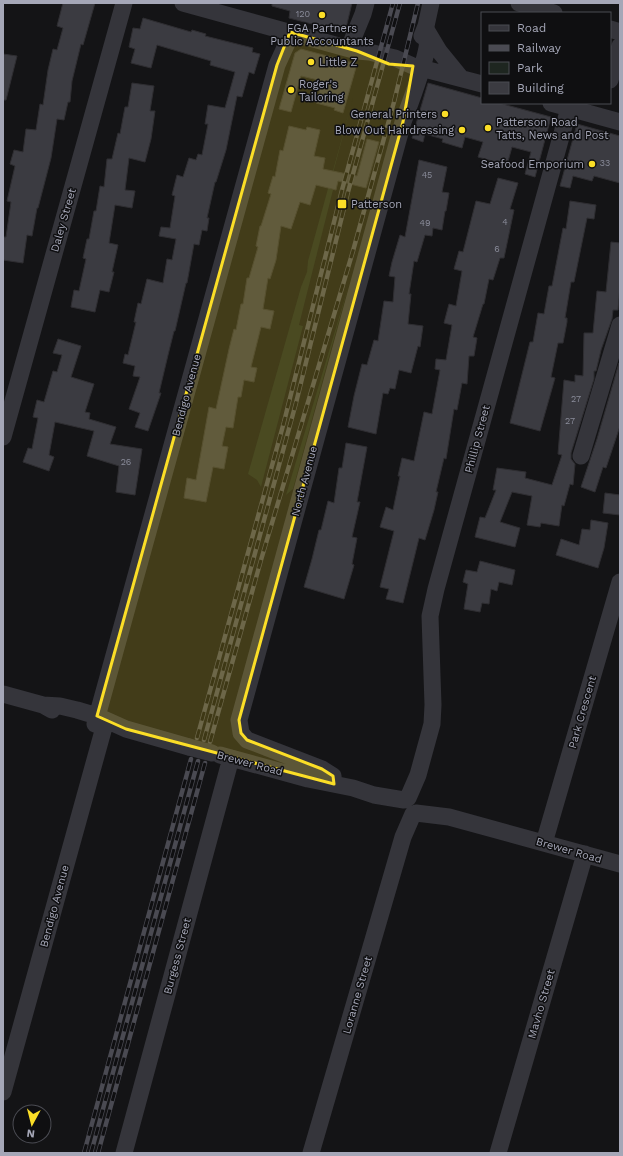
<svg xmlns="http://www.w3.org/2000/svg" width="623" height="1156" font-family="'Work Sans',sans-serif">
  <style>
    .green { fill: #1e2620 }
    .building { fill: #3b3b41; stroke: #2f2e32 }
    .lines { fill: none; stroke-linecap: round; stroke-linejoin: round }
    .minor { stroke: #35353b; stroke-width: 17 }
    .rail-casing { stroke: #4a4a52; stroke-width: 4.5 }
    .rail { stroke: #0f0f11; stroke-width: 3; stroke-dasharray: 9; stroke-linecap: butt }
    .minor-bridge { stroke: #35353b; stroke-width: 17 }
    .marked { fill: #fbde27; fill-opacity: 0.2; stroke: #fbde27; stroke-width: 3; stroke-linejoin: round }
    .poi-dot { fill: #fbde27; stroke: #0f0f11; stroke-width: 1.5 }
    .labels { text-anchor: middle; stroke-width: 3; stroke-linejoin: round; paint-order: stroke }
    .number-label { font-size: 9px; fill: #8a8c9a }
    .poi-label { font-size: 11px; fill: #a5a7b7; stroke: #0f0f11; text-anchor: start }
    .street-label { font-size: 11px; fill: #a5a7b7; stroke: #0f0f11 }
  </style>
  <rect width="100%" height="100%" fill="#141416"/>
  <path class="green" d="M353,98L329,188L333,190L299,325L303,326L261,487L257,480L248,474L301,287L307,272L308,261Z
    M349,284L293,489L286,495Z"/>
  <path class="building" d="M63,3H95L83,45L81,44L72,81L70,102H68L64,120L57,119L51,158L38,208H37L32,236L27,235L23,263L3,260V237H6L11,202L7,201L15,166L10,164L14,150L23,152L26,129L36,130L40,104L43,105L48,70L53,49L57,50L63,28L57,26Z
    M272,3H352L346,28L339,31L289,18L290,11L272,6Z
    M143,18L191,32L192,30L206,34L205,36L253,48L252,52L260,54L254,74L249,72L242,97L237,96L226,150L216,182H215L207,218H209L207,231L202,230L199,245L194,244L187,283H186L175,331H174L168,355L159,393H161L148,431L135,427L140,413L129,409L140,377L133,376L135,366L123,363L125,354L128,355L136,322H134L138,303L141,304L147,279L163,283L167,259L172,260L176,239L159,236L161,227L170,228L175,196L172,195L177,175L183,177L189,158L196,160L198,154L202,155L208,124H205L208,105L225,108L235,72L210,65L211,61L157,45L151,68L131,63L135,49L129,47L133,28L140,29Z
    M301,49L357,64L343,113L334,110L335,108L316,103L322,81L301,76L291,112L279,109L295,53Z
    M3,54L17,56L6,100H3Z
    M132,83L154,86L150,111H155L151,139L145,162L129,158L125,190L135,191L132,208L115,205L109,243L118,245L112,272H114L109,292L100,290L95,312L71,307L74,290L79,291L86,259L83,258L87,239H89L94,211H96L100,186L104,187L107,159H112L118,133L120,134L125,107H128Z
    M428,83L482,98V103H499L551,117L535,177L525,174L531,152L512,147L507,165L478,157L483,142L465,137L462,148L442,142L443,139L425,134L423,142L412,138Z
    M577,124L620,136V183L594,176L592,181L573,176L570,188L560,186Z
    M289,126L306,130L307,127L320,130L314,156L325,158L323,169L357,176L367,139L379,142L366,188L338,181L336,190L316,185L310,205L300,202L291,229L281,226L276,260L270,279L268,278L263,309L274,311L270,329L261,327L251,367L257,368L254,382L244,380L241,397H238L233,428L226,427L222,446L228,447L224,469L213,467L206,502L184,498L187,478L196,480L209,407L216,409L229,349L234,329L236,330L241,304H243L247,278H249L258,247L256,246L260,226H261L271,194L268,193L273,176L275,177L280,150L283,151Z
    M419,160L447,167L442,192L449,193L446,211H445L442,230L433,228L432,236L425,235L417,262L414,261L409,294H411L408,324L423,326L420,347L418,346L411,373L399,370L395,389L390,388L388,394L383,393L376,434L348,427L354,396L362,364L367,365L374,340L378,341L384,301L393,302L395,277L389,276L392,262L400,235L405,237Z
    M498,178L518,183L510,209L514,210L504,258H500L493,280L489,279L484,304H483L473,337L477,338L474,356H469L467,384L462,383L457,410L454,409L446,459L444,458L436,492H438L434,510L425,540L419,538L403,603L386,599L389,589L380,587L394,531L380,527L386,507L393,510L400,476H398L402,458L414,461L424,412L432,414L440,370L435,369L436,359L446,360L452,325L444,323L449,304L456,306L462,271L454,269L459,251L463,252L476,201L490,204Z
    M570,201L596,205L594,219L587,218L574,282H571L565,318H567V322L563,343H558L551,377L555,378L540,431L510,423L530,342H533L538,313L544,314L549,286H552L563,228L566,229Z
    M611,242L620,243V286L618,310H613L612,319L601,350L596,371H594V379L571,453V459L575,464L573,485L570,484L564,506L562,505L559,526L541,523L540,527L527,525L532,496L512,492L500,522L520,528L515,547L475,537L480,517L485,518L496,490H493L497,468L526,472L525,478L552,485L562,455L558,454L564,380L575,382V375L583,376L584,333H593L597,291L606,292Z
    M58,339L81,346L71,377L94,384L85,412L90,413L89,419L116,427L110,444L142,449L135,495L116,492L119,466L87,456L94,431L55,422L49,455L54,457L49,471L23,462L28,448L32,449L38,418L33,417L37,400L44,402L53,371L57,372L62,355L53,353Z
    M619,363L620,426L606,468L603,467L595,492L581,487L597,439Z
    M346,443L367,447L357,502H360L352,537L357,538L352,564L354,565L344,599L304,587L312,559L319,530H321L328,501L334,503L339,468H342Z
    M605,493L620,495V515L603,513Z
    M591,520L608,523L604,548L598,568L556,555L561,539L579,545L582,529L590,530Z
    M480,561L515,570L512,585L499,582L497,591L491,589L489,604L482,603L480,612L464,609L468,584L463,582L466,570L477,572Z"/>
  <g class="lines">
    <path class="minor" d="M183,3L357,51L369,52L395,58L413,66L482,84
      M519,3L554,13
      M610,29L620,32
      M427,31L439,51L461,78
      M422,36L426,26L431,3
      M349,48L363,14L366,3
      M610,80L620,46
      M551,103L620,122
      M3,437L124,3
      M581,456L620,325
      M3,694L43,705L52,710
      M43,705L60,706L77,710L97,716L126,729L189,747
      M95,724L277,65L287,43L290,32
      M220,755L308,779L353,788L374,795L404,800
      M334,784L333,776L322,769L247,740L241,733L239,720L403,122C412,98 422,73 427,48C428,41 427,33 426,26
      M408,798L418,775L432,724L433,705L430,616L436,589L569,108
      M416,813L449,817L620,864
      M544,843L620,582
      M3,1092L106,720
      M124,1153L231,758
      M311,1153L403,837L413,814
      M498,1153L585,854"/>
    <g class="rail-casing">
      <path id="rail" d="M197,738L284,422L342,190L393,3
        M204,740L296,403L348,192L400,3
        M210,742L261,560L353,251L394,102L418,3
        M84,1153L191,759
        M91,1153L198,761
        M98,1153L205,763"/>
    </g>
    <use href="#rail" class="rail"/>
    <path class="minor-bridge" d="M189,747L212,753"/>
  </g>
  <path class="marked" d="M290,32L357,51L389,64L413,66L403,122L239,720L241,733L247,740L322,769L333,776L334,784L126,729L97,716L277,65Z"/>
  <g class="poi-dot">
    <circle cx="322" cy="15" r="4"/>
    <circle cx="311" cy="62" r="4"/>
    <circle cx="291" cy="90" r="4"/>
    <circle cx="445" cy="114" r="4"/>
    <circle cx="488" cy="128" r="4"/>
    <circle cx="462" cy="130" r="4"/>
    <circle cx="592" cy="164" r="4"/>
    <rect x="337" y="199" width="10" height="10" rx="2"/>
  </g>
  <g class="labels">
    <g class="number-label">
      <text x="303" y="17">120</text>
      <text x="605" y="166">33</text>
      <text x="427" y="178">45</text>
      <text x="505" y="225">4</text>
      <text x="425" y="226">49</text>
      <text x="497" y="252">6</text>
      <text x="576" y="402">27</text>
      <text x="570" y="424">27</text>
      <text x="126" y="465">26</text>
    </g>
    <g class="poi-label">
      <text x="322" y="32" text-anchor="middle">FGA Partners<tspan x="322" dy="13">Public Accountants</tspan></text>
      <text x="319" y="66">Little Z</text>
      <text x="299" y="88">Roger's<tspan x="299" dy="13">Tailoring</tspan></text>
      <text x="437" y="118" text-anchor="end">General Printers</text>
      <text x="496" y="126">Patterson Road<tspan x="496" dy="13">Tatts, News and Post</tspan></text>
      <text x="454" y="134" text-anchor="end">Blow Out Hairdressing</text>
      <text x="584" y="168" text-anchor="end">Seafood Emporium</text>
      <text x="351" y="208">Patterson</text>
    </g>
    <g class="street-label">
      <text transform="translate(63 220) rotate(-74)" y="4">Daley Street</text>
      <text transform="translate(186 395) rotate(-75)" y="4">Bendigo Avenue</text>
      <text transform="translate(477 439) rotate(-75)" y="4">Phillip Street</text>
      <text transform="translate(304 481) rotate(-75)" y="4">North Avenue</text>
      <text transform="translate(582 712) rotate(-74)" y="4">Park Crescent</text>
      <text transform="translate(250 763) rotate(15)" y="4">Brewer Road</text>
      <text transform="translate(569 850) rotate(16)" y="4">Brewer Road</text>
      <text transform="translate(54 906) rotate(-75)" y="4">Bendigo Avenue</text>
      <text transform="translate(177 956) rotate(-75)" y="4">Burgess Street</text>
      <text transform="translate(357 995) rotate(-74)" y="4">Loranne Street</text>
      <text transform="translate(541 1004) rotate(-74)" y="4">Mavho Street</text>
    </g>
  </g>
  <rect width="623" height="1156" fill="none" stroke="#a5a7b7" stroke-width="8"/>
  <rect x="481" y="12" width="130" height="92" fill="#0f0f11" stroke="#4b4c53"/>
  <rect x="489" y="25" width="20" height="6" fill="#35353b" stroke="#4b4c53"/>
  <text x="517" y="32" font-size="12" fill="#a5a7b7">Road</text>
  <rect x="489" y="45" width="20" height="6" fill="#4a4a52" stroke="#4b4c53"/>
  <text x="517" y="52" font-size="12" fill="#a5a7b7">Railway</text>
  <rect x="489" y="62" width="20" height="12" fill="#1e2620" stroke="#4b4c53"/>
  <text x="517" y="72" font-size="12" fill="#a5a7b7">Park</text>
  <rect x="489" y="82" width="20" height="12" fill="#3b3b41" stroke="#4b4c53"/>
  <text x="517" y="92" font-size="12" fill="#a5a7b7">Building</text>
  <g transform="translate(32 1124) rotate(187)"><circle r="19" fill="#0f0f11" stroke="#4b4c53"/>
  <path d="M0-3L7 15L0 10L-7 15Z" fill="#fbde27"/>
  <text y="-6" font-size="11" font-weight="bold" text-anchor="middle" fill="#a5a7b7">N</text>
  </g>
</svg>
